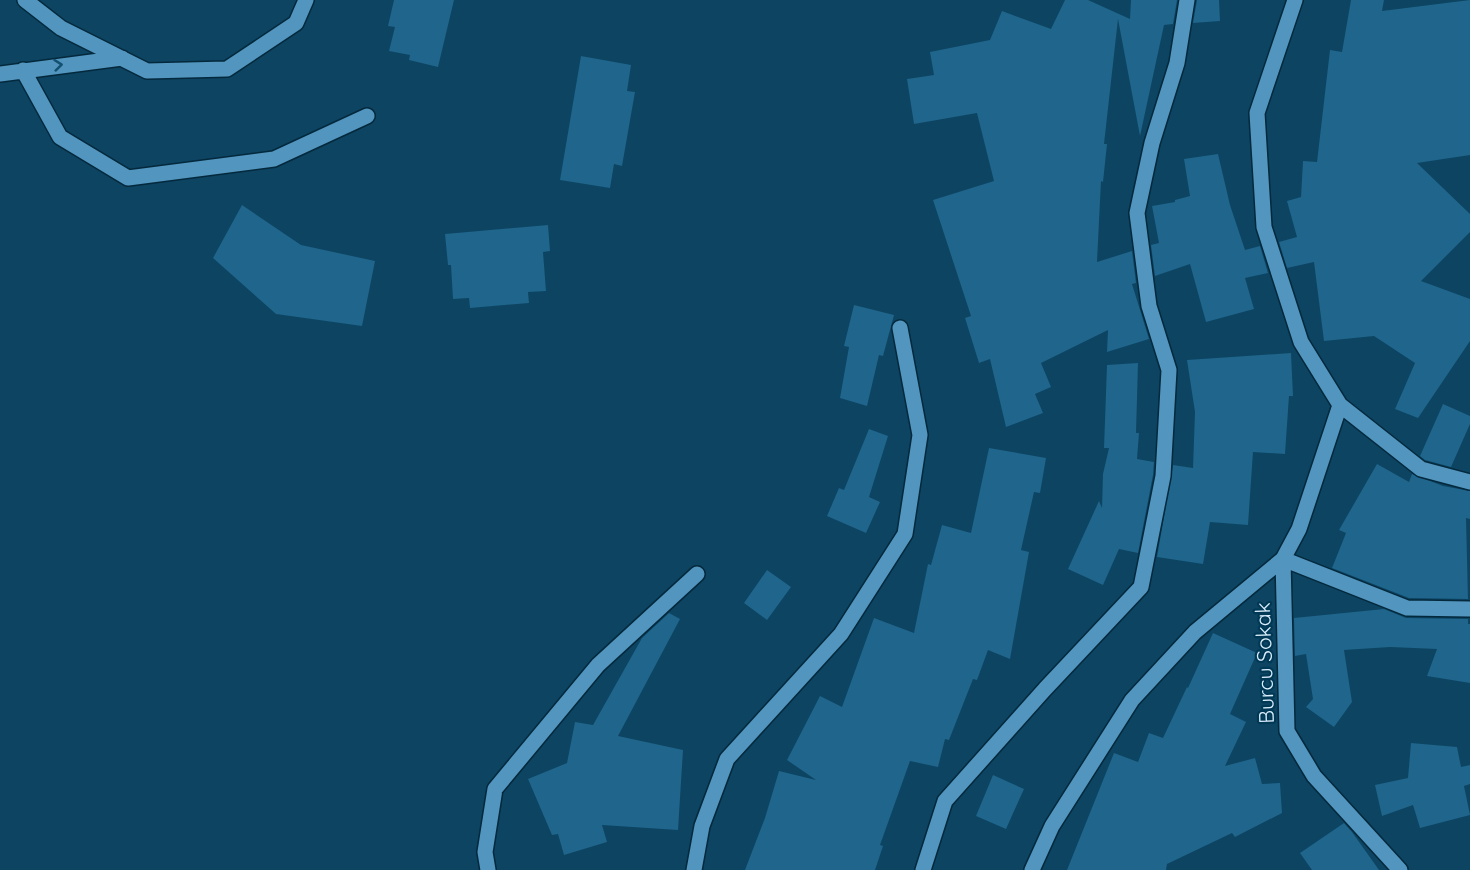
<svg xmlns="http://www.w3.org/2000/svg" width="1470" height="870" font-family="Quicksand,sans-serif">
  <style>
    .building { fill: #1f658c }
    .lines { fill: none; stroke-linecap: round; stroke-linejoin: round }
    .minor-casing { stroke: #04293d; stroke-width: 18 }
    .minor { stroke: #5295be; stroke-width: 15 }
    .oneway { stroke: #145070 }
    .labels { text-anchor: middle; stroke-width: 4.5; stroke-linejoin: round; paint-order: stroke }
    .street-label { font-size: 21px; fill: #dceffd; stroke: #003956 }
  </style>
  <rect width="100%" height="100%" fill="#0d4461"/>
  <path class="building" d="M394,0H454L438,67L409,60L410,55L389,51L395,27L388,26Z
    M1065,0H1088L1130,19L1131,0H1177L1173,24L1164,25L1140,136L1118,19L1104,144H1107L1103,182L1101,181L1097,262L1132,251L1136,283L1132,284L1149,339L1107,352L1108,330L1041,363L1051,387L1035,394L1043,413L1006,427L990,359L979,363L965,318L971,316L933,200L994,181L977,113L914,124L907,79L934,75L930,52L990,40L1002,11L1051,29Z
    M1197,0H1219L1220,21L1193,23Z
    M1351,0H1384L1382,11L1470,0V155L1417,163L1470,214V232L1421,281L1470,299V341L1418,418L1395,409L1415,363L1374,336L1324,341L1314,262L1287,268L1279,242L1297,237L1287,201L1301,197L1303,161L1317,162L1330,50L1342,52Z
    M581,56L631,65L627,91L635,92L622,166L614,164L610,188L560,180Z
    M1218,154L1230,205L1245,250L1260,246L1268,273L1245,278L1254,309L1206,322L1190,264L1155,276L1151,245L1159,243L1152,206L1175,202V200L1190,196L1184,159Z
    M242,205L301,245L375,261L362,326L276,314L213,258Z
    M548,225L550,251L543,252L546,291L528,292L529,303L470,308L469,298L453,299L451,265H448L445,234Z
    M854,305L894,315L883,356L879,355L867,406L840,398L849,347L844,346Z
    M1291,353L1293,396H1289L1285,454L1253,452L1248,525L1210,522L1203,564L1157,557L1173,465L1193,468L1195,412L1187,360Z
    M1138,363L1136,433H1139L1137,459L1154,462L1153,475L1138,553L1119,549L1103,585L1068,569L1099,501L1102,508L1103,474L1109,448H1104L1107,365Z
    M1443,404L1470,416V424L1451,467L1425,460L1420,456Z
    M869,429L888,436L869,497L880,502L866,533L827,516L839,488L844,490Z
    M989,448L1046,458L1040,493L1034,492L1021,550L1029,552L1010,659L988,650L977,680L973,679L949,740L945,739L938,767L910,761L880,845L883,846L875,870H745L765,818L779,771L816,780L787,760L820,696L842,707L874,618L914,633L928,564L931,565L942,525L971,533Z
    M1377,464L1409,482L1412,474L1443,486L1470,491V519L1466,518L1468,599L1409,598L1332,568L1346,533L1339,530Z
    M767,570L791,587L767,620L744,603Z
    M1384,609L1406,618L1468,619V624H1470V683L1427,676L1437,649L1390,647L1344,650L1352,702L1334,727L1306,707L1313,699L1306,654L1295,656L1294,618Z
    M669,613L680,619L618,736L683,750L678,830L602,825L607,842L564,855L558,834L552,835L528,779L567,763L575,722L593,725L642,638Z
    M1213,633L1257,653L1230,714L1246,722L1225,766L1255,758L1262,784L1280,783L1282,813L1235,837L1232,833L1167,864L1166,870H1067L1114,753L1138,762L1149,733L1163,738L1187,687L1188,688Z
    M1411,743L1457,747L1461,767L1470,765V784L1464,786L1470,815L1420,828L1413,805L1382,816L1375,785L1408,778Z
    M993,775L1024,789L1006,829L976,816Z
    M1344,823L1352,832L1379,870H1312L1300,853Z"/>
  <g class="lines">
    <g class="minor-casing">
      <path id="minor" d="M25,0L61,28L147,71L227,69L296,23L306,0
        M1295,0L1257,113L1264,227L1301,342L1340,405L1421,469L1470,482
        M23,70L60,137L128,178L274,159L367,116
        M0,74L122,58
        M488,870L485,852L495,789L598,665L697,574
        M694,870L702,826L727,759L841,634L905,534L920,435L900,328
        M923,870L945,801L1045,689L1141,587L1163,476L1169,370L1149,306L1137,213L1152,143L1177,63L1187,0
        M1032,870L1052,826L1132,700L1195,632L1283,559L1299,529L1340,405
        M1400,870L1314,776L1287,731L1283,559L1407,608L1470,609"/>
    </g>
    <use href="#minor" class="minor"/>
  </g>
  <defs><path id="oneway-chevron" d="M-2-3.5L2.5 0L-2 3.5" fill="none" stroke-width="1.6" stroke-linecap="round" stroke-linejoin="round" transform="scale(1.5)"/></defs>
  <use class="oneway" href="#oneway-chevron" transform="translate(58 65) rotate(-6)"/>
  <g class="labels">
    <g class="street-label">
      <text transform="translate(1265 663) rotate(-92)" y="7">Burcu Sokak</text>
    </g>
  </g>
</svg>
